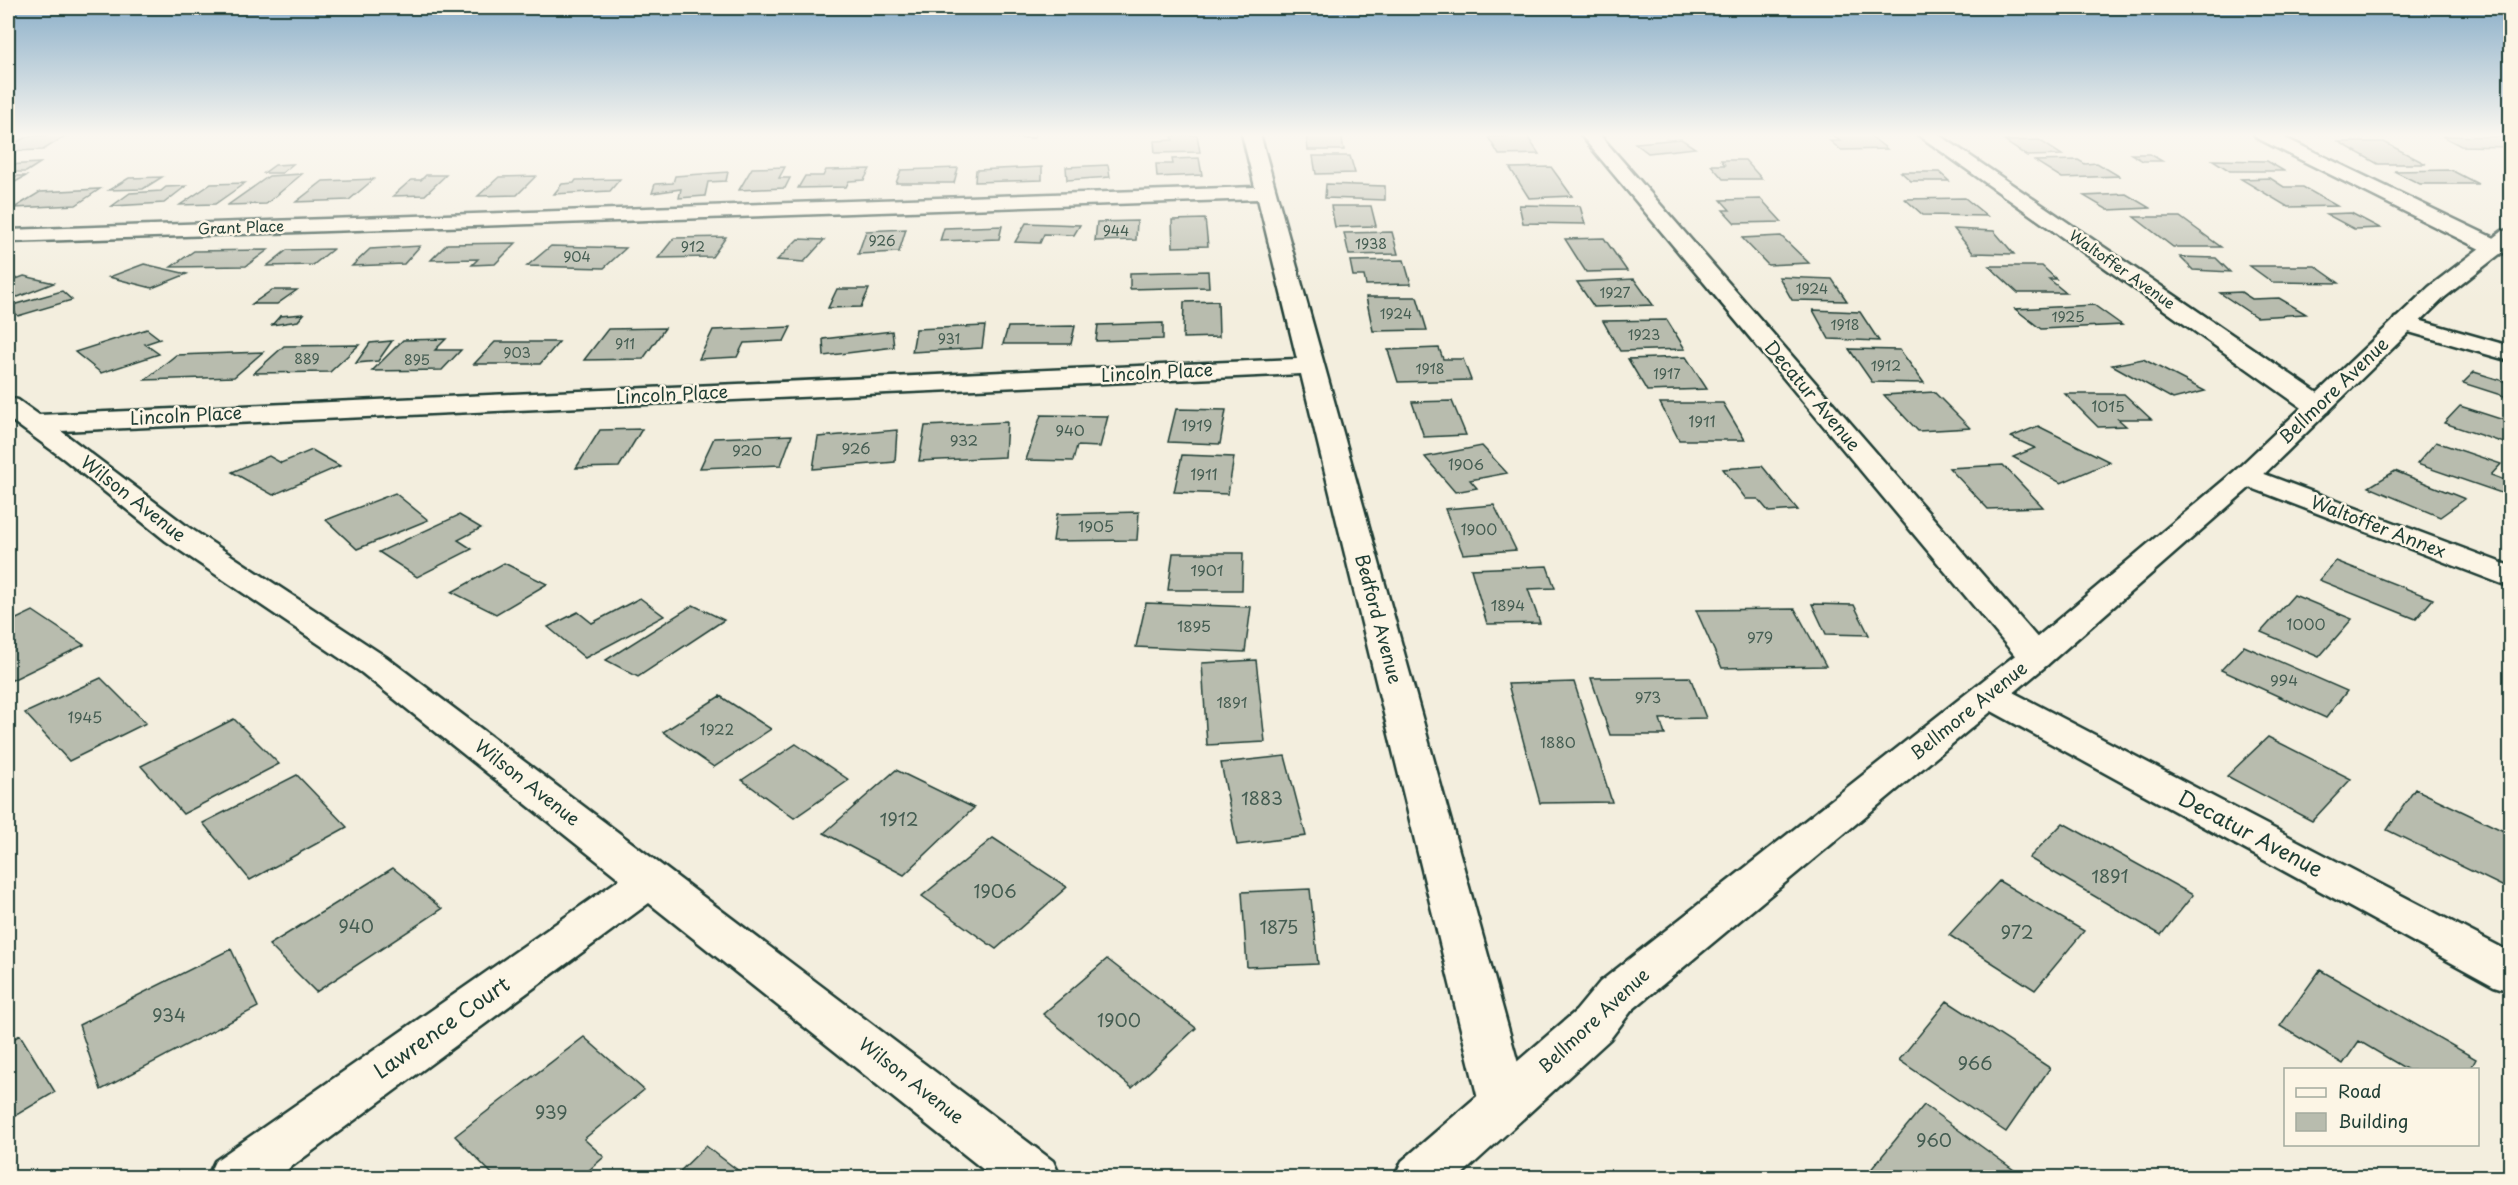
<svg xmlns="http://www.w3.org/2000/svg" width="2518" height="1185" font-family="'Playpen Sans',sans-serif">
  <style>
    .building { fill: #b8bcae; stroke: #1f3d34; stroke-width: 1.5 }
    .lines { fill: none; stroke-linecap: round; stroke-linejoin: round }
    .minor-casing { stroke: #1f3d34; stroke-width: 5 }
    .secondary-casing { stroke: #1f3d34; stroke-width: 5 }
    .minor { fill: #fcf5e5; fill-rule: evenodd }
    .secondary { fill: #fcf5e5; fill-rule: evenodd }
    .labels { text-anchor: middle; stroke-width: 5; stroke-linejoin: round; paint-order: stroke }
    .far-number-label { font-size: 14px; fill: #455d52 }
    .far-street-label { font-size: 15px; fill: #1f3d34; stroke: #fcf5e5 }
    .number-label { font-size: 15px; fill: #455d52 }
    .street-label { font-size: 18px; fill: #1f3d34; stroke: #fcf5e5 }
    .near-number-label { font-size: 18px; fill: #455d52 }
    .near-street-label { font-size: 21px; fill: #1f3d34; stroke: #fcf5e5 }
  </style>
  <rect width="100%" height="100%" fill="#f3eede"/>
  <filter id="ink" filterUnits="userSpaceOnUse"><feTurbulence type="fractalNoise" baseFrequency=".0167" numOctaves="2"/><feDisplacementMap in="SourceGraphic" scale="12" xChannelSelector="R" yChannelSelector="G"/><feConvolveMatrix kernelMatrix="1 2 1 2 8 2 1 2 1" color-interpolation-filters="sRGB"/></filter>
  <g filter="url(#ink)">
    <path class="building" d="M1011,134H1036L1035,138H1010Z
      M1306,134H1341L1344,150H1308Z
      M1831,134H1868L1887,149L1841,150L1830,141H1840Z
      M67,135L43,150L8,151V146L29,136Z
      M1197,135L1200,152L1155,153L1154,141L1173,140L1172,136Z
      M1527,136L1539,154L1499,155L1488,137Z
      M2442,136L2501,137L2510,142V147L2461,146Z
      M1681,139L1695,148L1648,153L1635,143Z
      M2039,140L2062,155L2027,156L2004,141Z
      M2339,142H2384L2426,164H2378Z
      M2131,154H2150L2162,161H2143Z
      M1313,156H1350L1355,173L1316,174Z
      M1199,158L1202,175L1157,177L1156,164H1173L1172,159Z
      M1721,160H1745L1762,179H1723L1711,165H1725Z
      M2078,160L2085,164L2097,163L2119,176L2062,178L2035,161Z
      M2213,160L2267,161L2284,171H2230Z
      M40,163L26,172H8V165Z
      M293,164L282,173H264L275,165Z
      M1108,165L1110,177L1067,180L1066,167Z
      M785,167L779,178H790L785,188L739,190L752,168Z
      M1042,167V180L975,182L976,170Z
      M1551,167L1572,196L1529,198L1510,168Z
      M958,168L954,183H896L901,170Z
      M870,169L864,180L849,181L846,187L798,188L805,176H823L826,170Z
      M2451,170L2478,184H2420L2394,171Z
      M728,172L726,181L708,182L705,196L679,198L681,189L652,193L655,184L673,183L675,176Z
      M1901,172H1939L1949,181H1911Z
      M302,174L266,204L228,205L269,176Z
      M426,175H446L425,195L393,196L411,180H421Z
      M8,176H26L8,186Z
      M536,176L517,195L478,196L499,177Z
      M162,177L143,189L109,190L129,178Z
      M2270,178L2284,187H2303L2337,206L2288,207L2241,179Z
      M374,179L349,200L296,202L323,181Z
      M620,179L610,191L554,194L562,184L574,183L576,180Z
      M245,183L215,204L180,205L211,184Z
      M1326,184L1385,186V200L1325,198Z
      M186,186L164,203L112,206L130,193L161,191L166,187Z
      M100,189L76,205L14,208L40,192Z
      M2126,194L2150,208L2108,210L2084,196Z
      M1965,198L1987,216L1923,215L1905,199Z
      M1761,199L1782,222L1735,223L1723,210H1730L1721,200Z
      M1519,205L1580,206L1585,224L1523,223Z
      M1331,206H1371L1376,226L1335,227Z
      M2351,213L2380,228L2354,229L2326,214Z
      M2134,217H2180L2221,247H2173Z
      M1205,219L1208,246L1173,247L1172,220Z
      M1137,221L1136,240L1095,241L1097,222Z
      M1026,223L1080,225L1074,235L1044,234L1040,243L1015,242Z
      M1002,226L999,239L940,241L944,228Z
      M906,229L899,252L858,254L866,231Z
      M1954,229L1994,231L2014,254L1973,253Z
      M1392,232L1398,254L1349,255L1344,233Z
      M1781,236L1809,263L1768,265L1742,238Z
      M726,237L712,257L658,258L674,238Z
      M1604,238L1627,271L1586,272L1565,239Z
      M798,239L824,240L804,262L777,260Z
      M516,243L495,264L472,265L478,259L431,260L447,244Z
      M420,246L404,264L352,266L370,249Z
      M551,246L626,248L604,268L527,266Z
      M333,249L313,265L267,266L287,250Z
      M268,250L246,266L171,267L194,251Z
      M2180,257L2216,258L2230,272L2193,270Z
      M1404,260L1411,284L1366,285L1364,276H1353L1350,261Z
      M144,264L187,274L152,288L109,277Z
      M1989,266H2042L2056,279H2049L2066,293H2018Z
      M2250,266H2315L2339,283L2272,282Z
      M1208,271L1209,287L1130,289V273Z
      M24,276L54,283L18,297L8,294V282Z
      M1779,277L1832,279L1847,301L1792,300Z
      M1634,279L1653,305L1594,307L1577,282Z
      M837,289H869L861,307L828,308Z
      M272,290H297L277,304H252Z
      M62,291L72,300L18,316L9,306Z
      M2241,292L2252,299L2279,298L2306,314L2256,317L2220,293Z
      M1366,297H1417L1427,330L1373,331Z
      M1218,301L1219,337L1183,338L1184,302Z
      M2094,305L2122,325L2041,329L2015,309Z
      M1813,310L1860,312L1879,341L1829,339Z
      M304,314L298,321L272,325L280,316Z
      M1667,320L1685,349L1620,351L1603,321Z
      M1163,323V339L1096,341L1098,325Z
      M985,326L982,348L912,352L916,329Z
      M1075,326L1071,344H1003L1008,327Z
      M791,327L784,341L744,343L737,357L699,359L713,330Z
      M665,328L643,359L584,360L608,329Z
      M147,329L160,339L145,344L159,354L101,373L75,352Z
      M892,331L894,347L824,356L823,339Z
      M446,339L435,350H461L442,370L372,371L403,340Z
      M392,341L378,361L356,363L370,343Z
      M495,342H559L540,364H474Z
      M359,345L330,372L254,373L284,346Z
      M1439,348L1443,359H1463L1471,380L1398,382L1388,350Z
      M1849,349L1900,350L1924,383L1872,382Z
      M263,352L234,377L145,380L176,355Z
      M1686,357L1707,389L1647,391L1628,359Z
      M2143,359L2205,391L2173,399L2112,365Z
      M2474,372L2510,383V398L2463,383Z
      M1934,392L1970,428L1918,431L1884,395Z
      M2065,394H2124L2151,419H2118L2126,426L2098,427Z
      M1452,401L1466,435L1424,437L1412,402Z
      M1660,403H1723L1745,440H1679Z
      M2460,406L2510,422V445L2444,423Z
      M1176,409L1226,410L1220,444L1168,442Z
      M1041,415L1108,416L1100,447L1077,446L1073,461L1026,460Z
      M1007,422L1005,457L919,461L925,426Z
      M2038,426L2110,462L2061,483L2013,457L2035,448L2011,437Z
      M642,429L619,467L576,468L600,430Z
      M897,430L895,462L813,469L818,437Z
      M792,435L781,465L700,468L714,438Z
      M2436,442L2501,464L2491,475L2510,482V496L2417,464Z
      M1482,446L1507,473L1470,480L1477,488L1455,492L1425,457Z
      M312,450L340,466L273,495L232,472L269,456L281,463Z
      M1182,455L1234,457L1228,494L1174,492Z
      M2003,465L2043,507L1988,509L1949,468Z
      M1762,466L1798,510L1769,512L1758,499H1746L1723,469Z
      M2395,471L2465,499L2440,517L2369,487Z
      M395,493L428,520L357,549L326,520Z
      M1494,505L1516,550L1463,554L1445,509Z
      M1139,512L1137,540L1053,541L1057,514Z
      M459,515L481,528L458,540L472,549L417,577L379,552Z
      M1173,553H1243L1242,590H1168Z
      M2336,561L2433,599L2416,619L2319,580Z
      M504,563L547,584L496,614L452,592Z
      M1547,566L1555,588L1528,589L1540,623L1487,624L1471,569Z
      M2294,595L2352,619L2319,657L2261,632Z
      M640,598L664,616L585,658L548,627L578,612L592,623Z
      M1146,603L1251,607L1245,652L1136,647Z
      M1812,604L1854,605L1869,635L1826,634Z
      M693,605L724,620L638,677L606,660Z
      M1795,609L1826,666L1722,668L1696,610Z
      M33,611L84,645L8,682V623Z
      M2244,646L2347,691L2326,718L2221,670Z
      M1256,660L1265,742L1207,745L1202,663Z
      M1690,677L1706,718L1660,719L1665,735H1610L1591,678Z
      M101,678L146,723L69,761L25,713Z
      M1574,682L1612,802L1540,803L1508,684Z
      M720,696L771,729L714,767L663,732Z
      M234,719L279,764L183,814L141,766Z
      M2268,737L2351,779L2312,821L2227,776Z
      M796,744L849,780L794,818L742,780Z
      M1285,756L1306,836L1237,845L1221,763Z
      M896,770L974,808L904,875L824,833Z
      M297,775L347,827L250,880L203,823Z
      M2415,789L2510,834V875L2504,887L2387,830Z
      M2063,823L2193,895L2161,935L2029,858Z
      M993,838L1067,887L996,949L922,896Z
      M393,868L442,909L316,992L269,945Z
      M1999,881L2084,931L2035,990L1949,935Z
      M1310,889L1318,964L1247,967L1242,892Z
      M231,949L258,1007L101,1090L79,1025Z
      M1107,959L1196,1028L1132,1088L1043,1014Z
      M2320,970L2476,1059L2470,1070H2408L2359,1041L2343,1064L2280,1026Z
      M1947,1001L2050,1068L2006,1132L1899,1060Z
      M20,1035L55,1092L8,1120V1042Z
      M584,1037L644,1090L584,1139L604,1157L580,1178H496L455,1136Z
      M1924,1105L2025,1178H1864Z
      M706,1146L748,1178H673Z"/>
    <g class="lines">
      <g class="minor-casing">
        <path id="minor" d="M1242,134H1260L1529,1103L1521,1119L1504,1125L1487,1119L1479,1103L1301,374L61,431L188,527L386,657L1053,1161L1061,1178H994L649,903L276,1178H207L215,1161L620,879L362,673L166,541L64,459L8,418V398L18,400L39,415L1297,359L1258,199L8,242V230L1255,187Z
          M1580,134H1599L2047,649L2053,657L2047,665L2035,668L2023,665Z
          M1917,134H1938L2328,400L2332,406L2328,412L2318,414L2308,412Z
          M2254,134H2277L2504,243L2507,248L2504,253L2496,255L2488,253L2257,138Z
          M2404,316L2510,346V361L2395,328L2392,323L2395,318Z
          M2246,467L2510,566V587L2236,482L2231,476L2236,470Z
          M1990,683L2003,687L2510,952V991L2494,986L1977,703L1972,695L1977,687Z"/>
      </g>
      <g class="secondary-casing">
        <path id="secondary" d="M2510,230V246L2445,297L2256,482L2047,665L1632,1010L1610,1039L1458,1178H1394L1402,1161L1576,1011L1600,982L2023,649L2236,470L2429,287L2502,231Z"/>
      </g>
      <use href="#minor" class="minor"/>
      <use href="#secondary" class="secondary"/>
    </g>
  </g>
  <linearGradient id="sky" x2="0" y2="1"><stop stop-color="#8bafc9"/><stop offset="0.45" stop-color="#faf7f0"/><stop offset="1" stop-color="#faf7f0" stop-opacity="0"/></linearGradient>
  <rect width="2518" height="300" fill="url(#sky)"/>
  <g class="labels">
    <g class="far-number-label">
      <text x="1116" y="236">944</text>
      <text x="882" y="246">926</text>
      <text x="1371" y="249">1938</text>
      <text x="693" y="252">912</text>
      <text x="577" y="262">904</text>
      <text x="1812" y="294">1924</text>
      <text x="1615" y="298">1927</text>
      <text x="1396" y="319">1924</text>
      <text x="2068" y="322">1925</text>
      <text x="1845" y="330">1918</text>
      <text x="1644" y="340">1923</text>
      <text x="949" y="344">931</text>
      <text x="625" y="349">911</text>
      <text x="517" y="358">903</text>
      <text x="307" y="364">889</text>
      <text x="417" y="365">895</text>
      <text x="1886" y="371">1912</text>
      <text x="1430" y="374">1918</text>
      <text x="1667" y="379">1917</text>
    </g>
    <g class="far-street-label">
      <text transform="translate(241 228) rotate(-2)" y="5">Grant Place</text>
      <text transform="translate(2122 270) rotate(35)" y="5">Waltoffer Avenue</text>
    </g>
    <g class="number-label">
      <text x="2108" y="412">1015</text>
      <text x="1702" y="427">1911</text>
      <text x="1197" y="431">1919</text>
      <text x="1070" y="436">940</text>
      <text x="964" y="446">932</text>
      <text x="856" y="454">926</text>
      <text x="747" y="456">920</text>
      <text x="1466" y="470">1906</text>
      <text x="1204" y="480">1911</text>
      <text x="1096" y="532">1905</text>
      <text x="1479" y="535">1900</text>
      <text x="1207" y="576">1901</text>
      <text x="1508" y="611">1894</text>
      <text x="2306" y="630">1000</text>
      <text x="1194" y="632">1895</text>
      <text x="1760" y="643">979</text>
      <text x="2284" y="686">994</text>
      <text x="1648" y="703">973</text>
      <text x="1232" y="708">1891</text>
      <text x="85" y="723">1945</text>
      <text x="717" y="735">1922</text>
      <text x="1558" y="748">1880</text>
    </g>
    <g class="street-label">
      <text transform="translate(1157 373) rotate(-3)" y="6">Lincoln Place</text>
      <text transform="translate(2334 391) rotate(-44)" y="6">Bellmore Avenue</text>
      <text transform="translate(672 395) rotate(-3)" y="6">Lincoln Place</text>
      <text transform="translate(1812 396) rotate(50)" y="6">Decatur Avenue</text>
      <text transform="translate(186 416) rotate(-3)" y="6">Lincoln Place</text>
      <text transform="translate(133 499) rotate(38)" y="6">Wilson Avenue</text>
      <text transform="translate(2378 527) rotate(21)" y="6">Waltoffer Annex</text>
      <text transform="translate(1378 619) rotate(75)" y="6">Bedford Avenue</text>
      <text transform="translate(1969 711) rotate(-39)" y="6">Bellmore Avenue</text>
      <text transform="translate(527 783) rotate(38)" y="6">Wilson Avenue</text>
      <text transform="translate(1594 1021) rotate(-43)" y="6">Bellmore Avenue</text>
      <text transform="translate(911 1081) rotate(38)" y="6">Wilson Avenue</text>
    </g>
    <g class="near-number-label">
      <text x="1262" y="805">1883</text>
      <text x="899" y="826">1912</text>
      <text x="2110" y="883">1891</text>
      <text x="995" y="898">1906</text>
      <text x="356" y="933">940</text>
      <text x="1279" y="934">1875</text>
      <text x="2017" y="939">972</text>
      <text x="169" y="1022">934</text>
      <text x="1119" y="1027">1900</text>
      <text x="1975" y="1070">966</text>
      <text x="551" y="1119">939</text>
      <text x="1934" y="1147">960</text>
    </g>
    <g class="near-street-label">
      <text transform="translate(2250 834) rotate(28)" y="7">Decatur Avenue</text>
      <text transform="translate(442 1028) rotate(-35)" y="7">Lawrence Court</text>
    </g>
  </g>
  <rect width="2518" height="1185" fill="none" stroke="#fcf5e5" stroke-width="30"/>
  <rect x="15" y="15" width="2488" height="1155" fill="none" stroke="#1f3d34" stroke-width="2" filter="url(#ink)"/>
  <rect x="2284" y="1068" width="195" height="78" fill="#fcf5e5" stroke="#a4ab9e" stroke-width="1.5"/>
  <rect x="2296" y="1088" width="30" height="9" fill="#fcf5e5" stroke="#a4ab9e" stroke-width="1.5"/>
  <text x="2338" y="1098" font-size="18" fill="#1f3d34">Road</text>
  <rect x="2296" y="1113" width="30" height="18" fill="#b8bcae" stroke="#a4ab9e" stroke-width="1.5"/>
  <text x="2338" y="1128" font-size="18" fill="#1f3d34">Building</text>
</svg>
